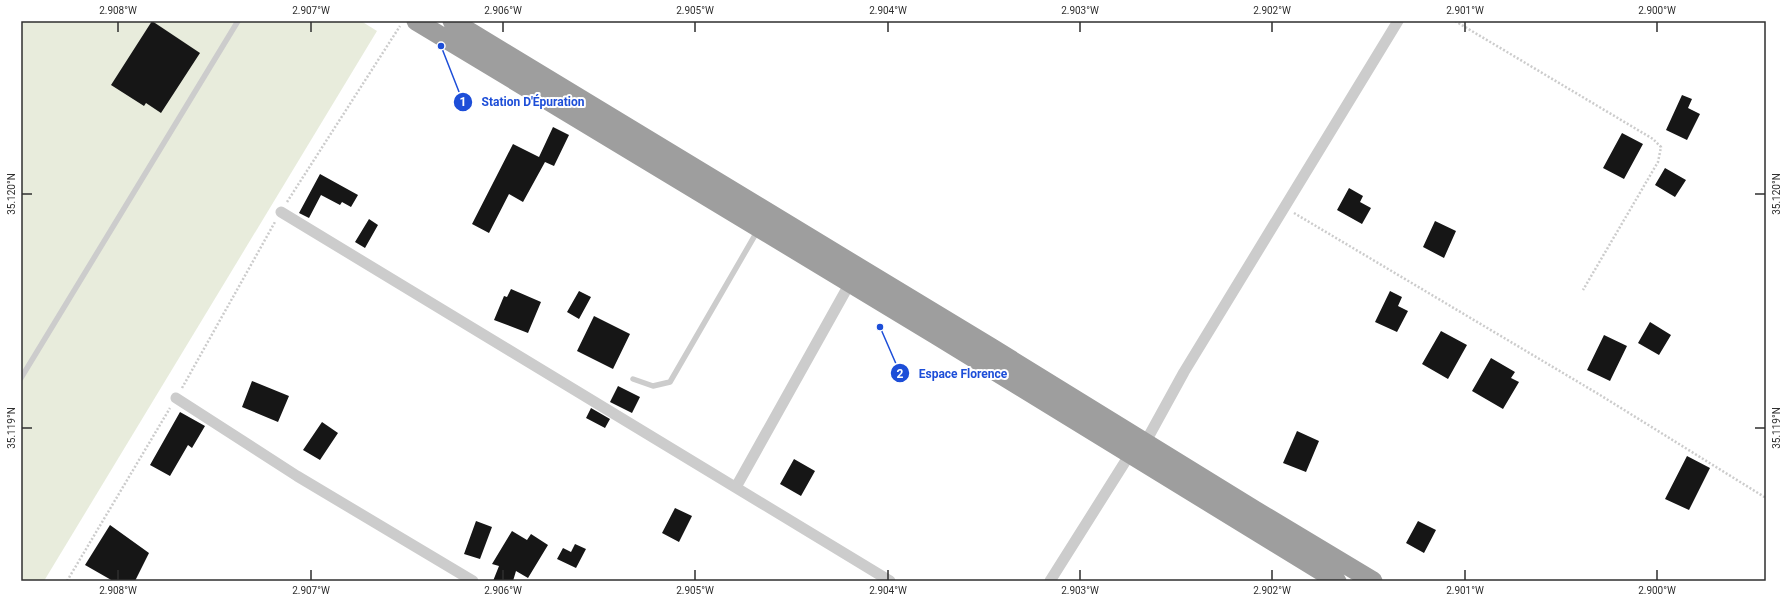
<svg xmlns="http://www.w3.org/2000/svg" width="1787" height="602" font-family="Roboto,sans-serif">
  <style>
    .green { fill: #e8ecdc }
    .building { fill: #161616 }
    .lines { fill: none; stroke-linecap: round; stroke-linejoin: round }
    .path { stroke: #ccc; stroke-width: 2.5; stroke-dasharray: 2 2; stroke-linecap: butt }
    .service { stroke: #ccc; stroke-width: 5.5 }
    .minor { stroke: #ccc; stroke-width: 11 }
    .trunk { stroke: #9e9e9e; stroke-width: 19 }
    .ticks { fill: none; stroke: #2f2f2f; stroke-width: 1.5 }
    .leader { fill: none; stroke: #1d4ed8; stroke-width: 1.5 }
    .callout-dot { fill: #1d4ed8; stroke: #fff; stroke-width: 1.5 }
    .mark-label { font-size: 12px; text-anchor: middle; font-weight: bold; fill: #fff }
    .callout-label { font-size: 12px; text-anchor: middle; font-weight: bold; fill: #1d4ed8; stroke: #fff; stroke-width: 4; stroke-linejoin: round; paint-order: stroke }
    .neatline { fill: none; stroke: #2f2f2f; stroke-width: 1.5 }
    .ticks-label { font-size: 10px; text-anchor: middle; fill: #2f2f2f }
  </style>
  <rect width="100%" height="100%" fill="#fff"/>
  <path class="green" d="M21,21H361L377,31L44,581H21Z"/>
  <path class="building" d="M152,21L200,53L161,113L146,103L144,106L111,85Z
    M1682,95L1692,99L1688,108L1700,114L1687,140L1666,130Z
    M553,127L569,135L554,166L545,162L523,202L509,194L489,233L472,224L513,144L539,157Z
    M1622,133L1643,144L1624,179L1603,168Z
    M1665,168L1686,180L1675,197L1655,185Z
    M320,174L358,195L351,207L342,202L340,205L321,195L309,218L299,213Z
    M1349,188L1363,196L1360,202L1371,208L1362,224L1337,210Z
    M369,219L378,225L365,248L355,242Z
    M1435,221L1456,231L1444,258L1423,247Z
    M511,289L541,302L528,333L494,320L504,296L507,297Z
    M579,291L591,297L579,319L567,312Z
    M1390,291L1402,297L1398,306L1408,311L1397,332L1375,322Z
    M594,316L630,334L613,369L577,351Z
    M1650,322L1671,335L1659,355L1638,343Z
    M1441,331L1467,345L1448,379L1422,364Z
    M1604,335L1627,346L1610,381L1587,370Z
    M1491,358L1515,372L1511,378L1519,382L1503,409L1472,391Z
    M252,381L289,396L278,422L242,407Z
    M618,386L640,397L632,413L610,402Z
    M591,408L610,419L605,428L586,418Z
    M180,412L205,426L192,448L188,445L170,476L150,465Z
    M322,422L338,433L320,460L303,450Z
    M1297,431L1319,441L1306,472L1283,463Z
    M1687,456L1710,468L1689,510L1665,499Z
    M794,459L815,471L801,496L780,484Z
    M675,508L692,516L679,542L662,533Z
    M476,521L492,527L480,559L464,554Z
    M1418,521L1436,530L1424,553L1406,543Z
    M110,525L149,553L135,581H113L85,565Z
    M512,531L527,540L531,534L548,545L528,578L516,571L513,581H493L499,566L492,564Z
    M575,544L586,549L576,568L557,559L563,548L571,552Z"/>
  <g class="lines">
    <path class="path" d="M1455,21L1653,139L1661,147L1658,162L1583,290
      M287,202L400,26
      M1294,213L1600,395L1766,498
      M182,388L275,222
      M67,581L170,408"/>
    <path class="service" d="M21,378L238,21
      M633,379L653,386L670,382L758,230"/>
    <path class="minor" d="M281,212L890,581
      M176,398L297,476L473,581
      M1145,443L1184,372L1398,21
      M736,487L850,283
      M1050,581L1130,454"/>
    <path class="trunk" d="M416,21L936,335L1337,581
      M452,21L992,348L1255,510L1373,581"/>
  </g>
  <path class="ticks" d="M118,22V32M311,22V32M503,22V32M695,22V32M888,22V32M1080,22V32M1272,22V32M1465,22V32M1657,22V32M22,194H32M1755,194H1765M22,428H32M1755,428H1765M118,570V580M311,570V580M503,570V580M695,570V580M888,570V580M1080,570V580M1272,570V580M1465,570V580M1657,570V580"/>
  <path class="leader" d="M441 46L463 102M880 327L900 373"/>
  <g class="callout-dot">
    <circle cx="441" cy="46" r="4"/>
    <circle cx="880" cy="327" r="4"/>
    <circle cx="463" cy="102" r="10"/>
    <circle cx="900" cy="373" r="10"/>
  </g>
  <g class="mark-label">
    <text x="463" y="106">1</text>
    <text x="900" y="378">2</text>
  </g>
  <g class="callout-label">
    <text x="533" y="106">Station D'Épuration</text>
    <text x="963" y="378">Espace Florence</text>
  </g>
  <rect width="1787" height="602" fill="none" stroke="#ffffff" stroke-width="44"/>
  <rect x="22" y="22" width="1743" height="558" class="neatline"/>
  <g class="ticks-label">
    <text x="118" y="14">2.908°W</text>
    <text x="311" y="14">2.907°W</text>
    <text x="503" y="14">2.906°W</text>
    <text x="695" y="14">2.905°W</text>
    <text x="888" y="14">2.904°W</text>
    <text x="1080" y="14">2.903°W</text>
    <text x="1272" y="14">2.902°W</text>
    <text x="1465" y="14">2.901°W</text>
    <text x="1657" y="14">2.900°W</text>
    <text transform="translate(11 194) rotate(-90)" y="4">35.120°N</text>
    <text transform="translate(1776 194) rotate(-90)" y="4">35.120°N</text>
    <text transform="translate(11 428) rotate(-90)" y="4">35.119°N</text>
    <text transform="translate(1776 428) rotate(-90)" y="4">35.119°N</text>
    <text x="118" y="594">2.908°W</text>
    <text x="311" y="594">2.907°W</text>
    <text x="503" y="594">2.906°W</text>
    <text x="695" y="594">2.905°W</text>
    <text x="888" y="594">2.904°W</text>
    <text x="1080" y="594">2.903°W</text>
    <text x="1272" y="594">2.902°W</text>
    <text x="1465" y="594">2.901°W</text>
    <text x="1657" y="594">2.900°W</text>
  </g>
</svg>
